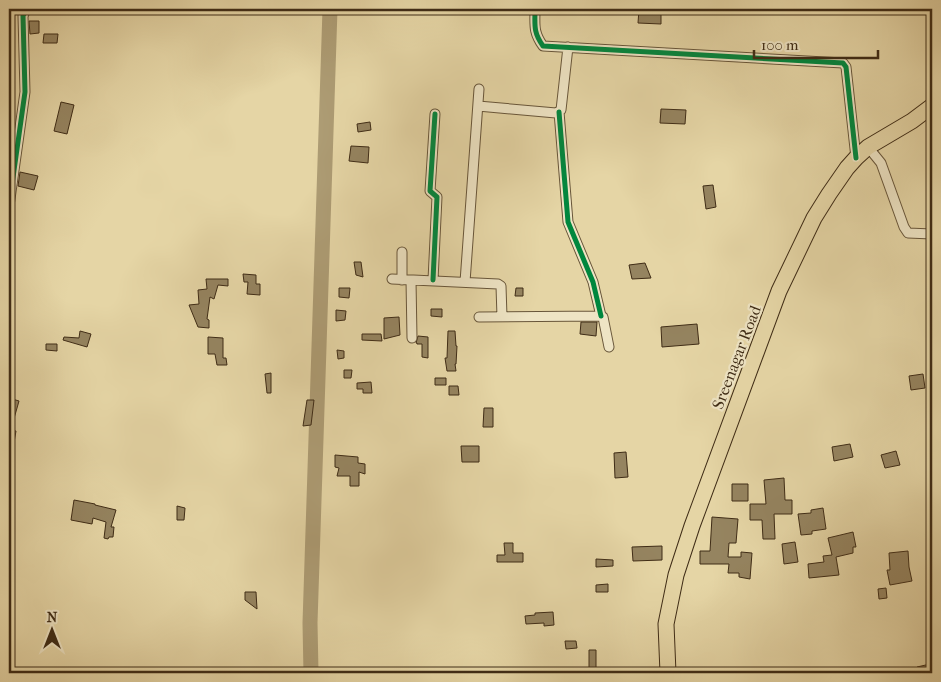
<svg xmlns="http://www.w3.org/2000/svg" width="941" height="682" font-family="'IM FELL French Canon',serif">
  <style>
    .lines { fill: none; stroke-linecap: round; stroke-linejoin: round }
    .river { stroke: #ad9c74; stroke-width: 15 }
    .building { fill: #958460; stroke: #3f2c16 }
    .minor-casing { stroke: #68563a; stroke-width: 11 }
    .primary-casing { stroke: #3f2c16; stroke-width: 17 }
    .minor { stroke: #eee4c4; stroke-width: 9 }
    .primary { stroke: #e5d5a5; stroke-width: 15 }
    .cycleway-casing { stroke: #eee4c4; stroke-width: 8 }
    .cycleway { stroke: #00873e; stroke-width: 5 }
    .labels { text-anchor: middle; stroke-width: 4.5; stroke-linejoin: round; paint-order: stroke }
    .street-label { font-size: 16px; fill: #3f2c16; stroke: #eee4c4 }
  </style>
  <rect width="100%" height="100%" fill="#e5d5a5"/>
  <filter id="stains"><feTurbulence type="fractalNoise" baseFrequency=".004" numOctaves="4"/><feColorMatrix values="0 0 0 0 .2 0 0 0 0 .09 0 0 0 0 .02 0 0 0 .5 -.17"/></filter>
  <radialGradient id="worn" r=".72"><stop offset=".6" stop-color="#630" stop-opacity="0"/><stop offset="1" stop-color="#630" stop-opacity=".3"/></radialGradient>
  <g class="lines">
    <path class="river" d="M311,673L310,623L330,9"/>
  </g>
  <path class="building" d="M639,9L661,10V24L638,23Z
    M29,21H39V33L30,34Z
    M44,34H58L57,43H43Z
    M61,102L74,105L67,134L54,131Z
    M661,109L686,110L685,124L660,123Z
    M370,122L371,130L358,132L357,124Z
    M351,146L369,147L368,163L349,161Z
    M20,172L38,176L34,190L18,186Z
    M713,185L716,207L706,209L703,186Z
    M354,262H361L363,277L356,275Z
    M645,263L651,278L632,279L629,265Z
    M243,274L256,275V284H260V295L247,294L248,282H244Z
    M206,279H228V286L218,285L214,299L210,297L207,319L209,320V328L198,327L189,305L199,304L198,290L207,289Z
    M339,288H350L349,298L339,297Z
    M516,288H523V296H515Z
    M431,309H442V317L431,316Z
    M336,310L346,311L345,320L336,321Z
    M399,317L400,335L384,339V318Z
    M581,322H597L596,336L580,334Z
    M697,324L699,344L662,347L661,327Z
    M80,331L91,334L87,347L63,340L64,337L79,338Z
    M448,331H455L456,346H457L456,364H455L456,371H447L445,358H447Z
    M362,334H381L382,341L362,340Z
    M418,336L428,337V358L422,357V344H417V343H416Z
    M208,337L223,338V358H226L227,365H217L215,354H208Z
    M46,344H57V351L46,350Z
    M337,350L344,351V358L338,359Z
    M344,370H352L351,378H344Z
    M271,373V393H267L265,374Z
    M923,374L925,388L911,390L909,376Z
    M435,378H446V385H435Z
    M371,382L372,393H363V389H357V383Z
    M449,386H458L459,395H449Z
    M9,398L19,401L11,429H9Z
    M307,400H314L311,425L303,426Z
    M484,408H493V427H483Z
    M9,430L16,431L12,454H9Z
    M850,444L853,457L834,461L832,447Z
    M461,446H479V462H462Z
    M896,451L900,465L885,468L881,455Z
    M626,452L628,477L615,478L614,453Z
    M335,455L358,457V463L365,464V474L359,472V486H350V476H337L339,468L335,467Z
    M784,478L785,500H792V514H774L775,539H763L762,520H750V504H766L764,480Z
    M732,484H748V501H732Z
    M74,500L95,504V505L116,510L111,527H114L113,537H109L108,539L104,538L106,522L93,518L92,524L71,520Z
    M177,506L185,508L184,520H177Z
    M823,508L826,529L812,531V534L801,535L798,514L811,513V510Z
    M712,517L738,519L736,543H729L728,557H741V552L752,553L750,579L739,577V573H728L729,564H700V551H710Z
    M853,532L856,547H853V553L836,557L839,575L809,578L808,564L824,562L823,556L832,555L828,538Z
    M795,542L798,562L784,564L782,544Z
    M504,543H513V553H523V562H497V555H505Z
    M662,546V560L633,561L632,547Z
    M908,551L909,567L912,581L890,585L887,570H890L889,553Z
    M596,559L613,560V566L596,567Z
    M608,584V592H596V585Z
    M886,588L887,598L879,599L878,589Z
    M245,592H256L257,609L245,600Z
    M553,612L554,625L544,626V623L526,624L525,616L535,615V613Z
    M565,641H576L577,648L566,649Z
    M589,650H596V669H589Z
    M930,664L932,672L919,673L917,667Z"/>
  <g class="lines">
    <g class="minor-casing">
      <path id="minor" d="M535,9C535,25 533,32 543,46L843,63L846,67L856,158
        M478,106L556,113L561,110L568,47
        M559,112L568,222L593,282L601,316
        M868,147L881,163L904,227L908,233L932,234
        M9,206L25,92L23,16L26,9
        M392,279L498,284L501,286L502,317
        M402,280V252
        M411,280L412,338
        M433,280L437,197L430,191L435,114
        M465,282L479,89
        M479,317L601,316L603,317L609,347"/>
    </g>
    <g class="primary-casing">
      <path id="primary" d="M668,673L666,624L676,575L692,526L779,291L814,218L829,194L847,168L856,158L868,147L912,121L932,106"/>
    </g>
    <use href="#minor" class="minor"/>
    <use href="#primary" class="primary"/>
    <g class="cycleway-casing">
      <path id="cycleway" d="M535,9C535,25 533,32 543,46L843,63L846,67L856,158
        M559,112L568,222L593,282L601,316
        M9,206L25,92L23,16L26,9
        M433,280L437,197L430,191L435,114"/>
    </g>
    <use href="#cycleway" class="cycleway"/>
  </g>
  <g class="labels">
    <g class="street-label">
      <text transform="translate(736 357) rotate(-69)" y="6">Sreenagar Road</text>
    </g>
  </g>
  <rect width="941" height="682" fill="none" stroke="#e5d5a5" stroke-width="30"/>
  <rect x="10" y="10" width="921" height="662" fill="none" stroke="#3f2c16" stroke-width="2.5"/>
  <rect x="15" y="15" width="911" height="652" fill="none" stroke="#3f2c16"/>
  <g transform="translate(52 630)" stroke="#eee4c4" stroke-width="4" paint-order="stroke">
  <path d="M0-4L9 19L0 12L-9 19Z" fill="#3f2c16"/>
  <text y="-8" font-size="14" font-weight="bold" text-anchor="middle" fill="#3f2c16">N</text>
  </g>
  <path d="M754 50v8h124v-8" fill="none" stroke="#3f2c16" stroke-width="2.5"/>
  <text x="761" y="50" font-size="15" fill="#3f2c16" stroke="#eee4c4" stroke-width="4" paint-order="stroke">100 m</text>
  <rect width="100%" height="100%" filter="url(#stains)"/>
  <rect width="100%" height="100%" fill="url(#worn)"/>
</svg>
